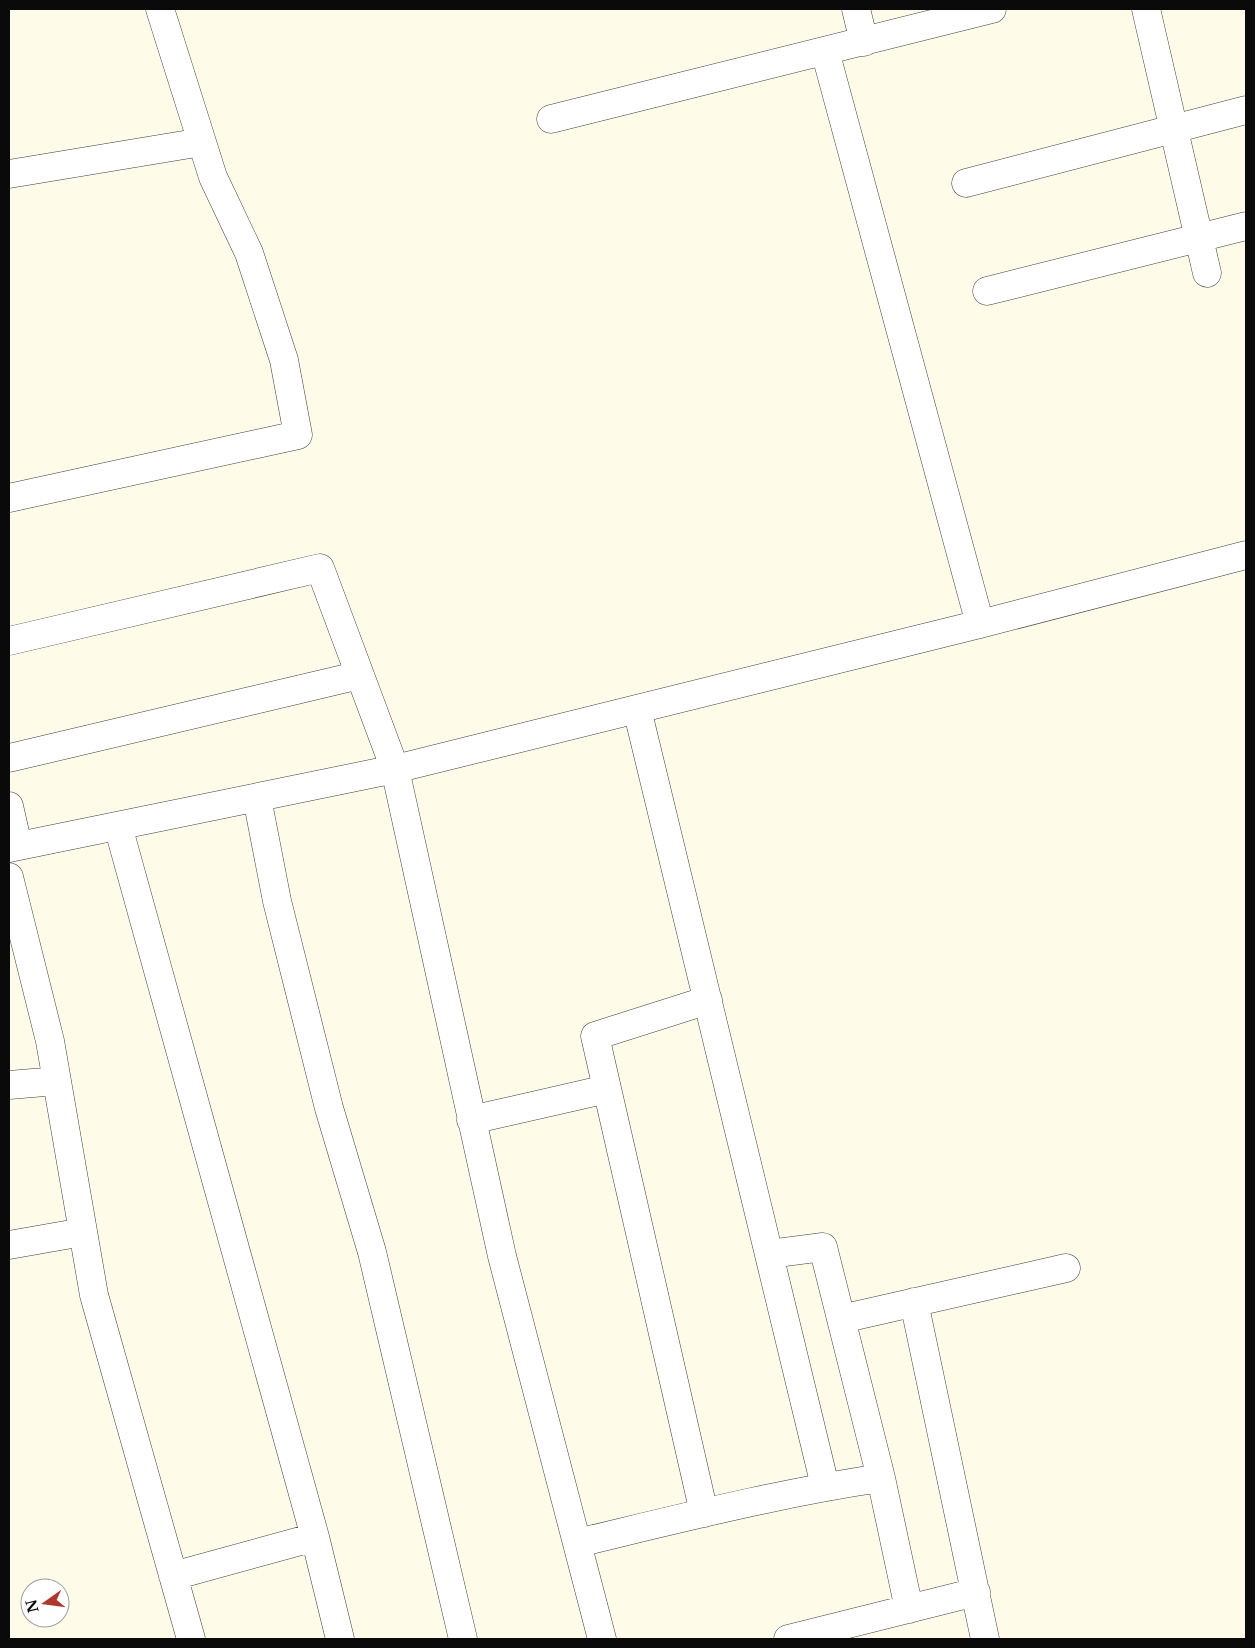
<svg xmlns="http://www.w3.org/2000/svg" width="1255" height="1648" font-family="'Libre Baskerville',serif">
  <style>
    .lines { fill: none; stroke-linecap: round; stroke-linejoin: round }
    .street-casing { stroke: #3d3d3d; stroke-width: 29 }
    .street { stroke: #fff; stroke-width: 28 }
  </style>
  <rect width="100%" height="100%" fill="#fefce8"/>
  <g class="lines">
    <g class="street-casing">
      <path id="street" d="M856,9L864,42
        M1146,9L1207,273
        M825,51L980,624
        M551,119L992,9
        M9,174L202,142
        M966,183L1246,110
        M987,291L1246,226
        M9,498L298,435L284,360L249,253L213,177L160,9
        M9,641L320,568L395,769L502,1256L602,1639
        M637,709L825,1486
        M9,758L360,675
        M257,798L277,901L329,1108L372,1252L463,1639
        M9,806L18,846
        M118,826L315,1537L340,1639
        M9,848L395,769L980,624L1246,555
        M9,877L50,1041L94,1295L191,1639
        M9,1085L57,1081
        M471,1120L607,1089
        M9,1245L83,1232
        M769,1254L823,1247L881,1478L909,1609
        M914,1302L985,1639
        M841,1319L1066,1268
        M704,1513L595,1036L708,1000
        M577,1543C678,1519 779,1493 881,1478
        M173,1576L315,1537
        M788,1639L976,1592"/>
    </g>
    <use href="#street" class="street"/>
  </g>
  <rect width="1255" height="1648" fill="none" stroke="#0a0a0a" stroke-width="20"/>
  <g transform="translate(45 1603) rotate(256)"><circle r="24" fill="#ffffff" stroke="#9d9d9d"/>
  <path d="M0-4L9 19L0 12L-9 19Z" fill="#b1372c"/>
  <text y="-8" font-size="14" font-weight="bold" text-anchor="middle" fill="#0a0a0a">N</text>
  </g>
</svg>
